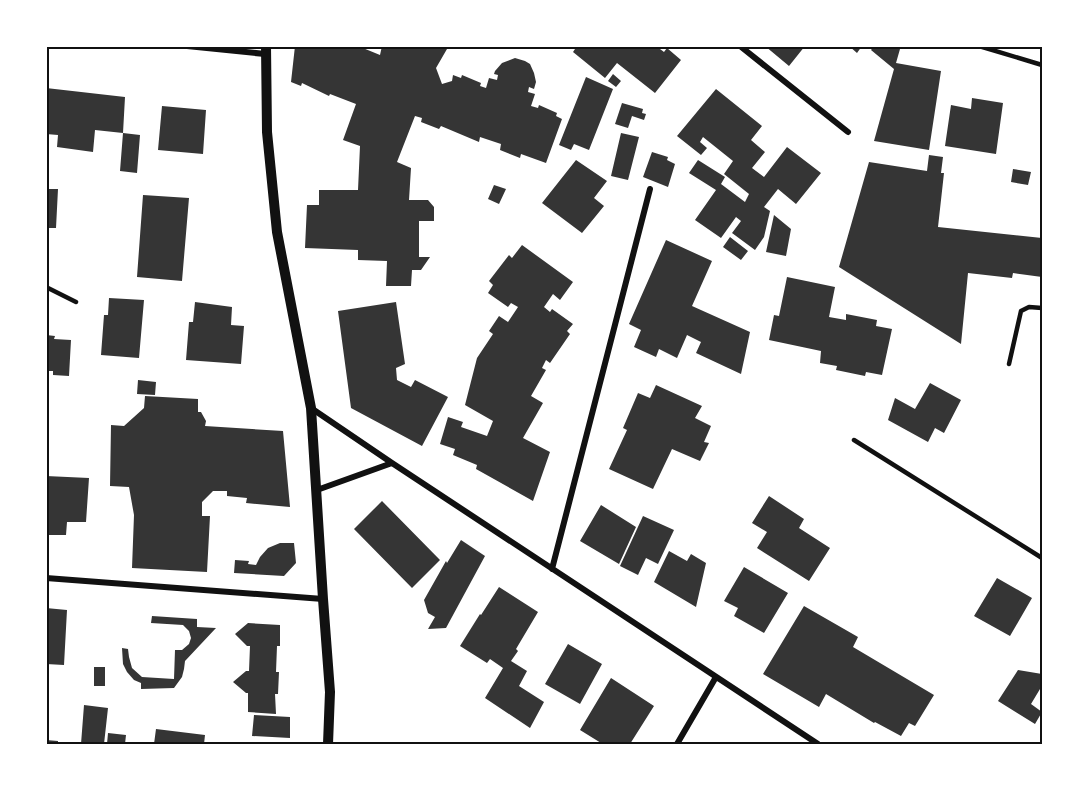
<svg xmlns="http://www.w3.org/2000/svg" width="1089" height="791" font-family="Jost,sans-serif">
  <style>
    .building { fill: #353535 }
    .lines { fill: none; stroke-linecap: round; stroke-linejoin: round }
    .service { stroke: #111; stroke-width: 4.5 }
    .minor { stroke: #111; stroke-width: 6 }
    .tertiary { stroke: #111; stroke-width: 10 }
    .neatline { fill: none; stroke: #111; stroke-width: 2 }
  </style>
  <rect width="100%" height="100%" fill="#fff"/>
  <path class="building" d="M295,46H358L380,55L382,46H442L447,49L436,68L442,84L452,81L453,75L461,78L462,75L481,83L480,86L486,88L489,78L497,80L498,75L494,74L495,71L502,63L515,58L525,61L530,64L534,73L536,82L534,89L529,87L528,92L535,94L531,106L538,108L539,105L557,113L556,116L562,119L546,163L521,154L520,158L500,150L501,144L480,137L479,142L441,126L439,129L421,122L422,118L415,116L397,162L411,168L409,200H428L434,207V221H419V257H430L421,270H412L411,286H386L387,261L358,260V250L305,248L307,205H319V190H358L360,146L343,140L356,104L330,94L329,96L302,83L301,86L291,82Z
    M577,46H656L664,52L667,48L681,60L655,93L617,63L605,78L573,52Z
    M765,46H805L789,66Z
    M849,46H862L857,53Z
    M874,46H898L900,49L896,63L941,71L929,150L874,141L894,69L871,50Z
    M613,74L621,81L616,87L608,81Z
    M586,77L613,89L589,150L574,144L571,150L559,145Z
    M46,88L125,97L123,133L95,130L93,152L57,147L58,135L46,134Z
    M716,89L762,126L751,140L765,152L752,168L764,177L787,147L821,173L796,204L778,189L764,207L770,211L764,237L755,250L732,233L741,221L736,217L721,238L695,220L716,190L689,173L698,160L725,177L721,184L745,202L749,194L724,174L733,161L703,137L700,142L707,148L701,155L677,136Z
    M972,98L1003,103L996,154L945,146L951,105L971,109Z
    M622,103L643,109L642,113L646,114L644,120L632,116L628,128L615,124Z
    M162,106L206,110L203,154L158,150Z
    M123,133L140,135L137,173L120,171Z
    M621,133L639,137L628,180L611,176Z
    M652,152L668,157L667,160L675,164L668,187L643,177Z
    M929,155L943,157L941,173H944L938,227L1042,238V277L1013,273L1012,278L968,273L961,344L839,267L869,162L927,171Z
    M576,160L607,181L594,198L604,206L582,233L542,203Z
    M1013,169L1031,172L1028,185L1011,182Z
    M494,185L506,189L499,204L488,199Z
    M46,189H58L56,228H46Z
    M143,195L189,198L182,281L137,277Z
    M774,215L791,229L786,256L766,252Z
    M730,237L748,251L741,260L723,247Z
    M666,240L712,261L692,306L750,332L741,374L696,353L701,342L687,335L677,358L659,349L656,357L634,347L641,330L629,324Z
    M522,245L573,282L560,300L553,294L544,307L550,312L552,309L573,324L567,331L570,334L550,363L546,360L542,368L546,370L531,396L543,403L523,438L550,452L533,501L476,469L477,465L453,455L455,449L440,444L448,417L463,422L461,427L487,436L493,421L465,405L477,358L493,334L489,331L499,316L508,322L518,307L511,303L508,307L488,293L493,285L489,281L509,255L512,258Z
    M787,277L835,287L829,317L846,320V314L877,320L876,326L892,329L882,375L866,372L865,376L836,370L837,366L820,363L821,351L769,340L774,315L779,316Z
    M109,298L144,300L139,358L101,355L104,315H108Z
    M195,302L232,307L231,325L244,326L241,364L186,360L189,322H193Z
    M396,302L405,364L396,368L397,380L411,387L415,380L448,397L422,446L351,408L338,311Z
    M46,335L55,336L54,339L71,340L69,376L53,375V371H46Z
    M138,380L156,382L155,395L137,394Z
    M930,383L961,400L944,433L935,428L928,442L888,420L895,398L915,409Z
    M656,385L702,406L695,418L711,426L704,442L709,443L700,461L672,449L653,489L609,469L627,430L623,428L638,393L650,398Z
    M145,396L198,399V412H201L206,421L205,426L283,431L290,507L246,503L247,498L227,496V491H213L202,502V516H210L207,572L132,568L134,515L129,487L110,486L111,425L124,426L144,408Z
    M46,476L89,478L86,522H67L66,535H46Z
    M769,496L804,519L799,528L830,548L809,581L757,548L767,532L752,523Z
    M382,501L440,560L412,588L354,529Z
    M601,505L636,527L619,564L580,541Z
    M643,516L674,530L658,564L646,558L638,575L620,566Z
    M461,540L485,556L446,628L428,629L435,617L428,613L424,600L446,561L447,563Z
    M280,543H294L296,563L284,576L234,573L235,560L249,561L248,564L256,565L260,557L268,548Z
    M669,551L687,561L691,554L706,563L696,607L654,582Z
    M744,567L788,593L764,633L734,616L738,608L724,601Z
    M997,578L1032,598L1010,636L974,616Z
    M499,587L538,612L516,649L518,651L511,661L527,671L519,686L544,702L530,728L485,698L503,668L490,659L487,663L460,646L480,614L481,615Z
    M804,606L858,637L853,647L934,695L915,726L909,723L901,736L875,722L874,723L826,694L819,707L763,674Z
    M46,608L67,610L64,665L46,664Z
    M152,616L197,619V627L216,628L185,661L184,669L182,677L174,688L141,689V683L134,680L127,672L123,664L122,648L128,649L129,657L132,668L142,677L174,679L175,650H182L189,644L191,638L189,631L183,625L151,623Z
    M248,623L280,625V646H277L276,672H279L278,694H275L276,714L248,712V693H246L233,682L246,671H249L250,646H247L235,634Z
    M568,644L602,664L580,704L545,684Z
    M94,667H105V686H94Z
    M1018,670L1042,674V690L1040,689L1031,704L1042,712L1035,724L998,701Z
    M611,678L654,706L630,744H600L601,743L580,730Z
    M84,705L108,708L104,744H81Z
    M254,715L290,717V738L252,736Z
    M156,729L205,735L204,744H154Z
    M108,733L126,735L125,744H107Z
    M46,740L58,741V744H46Z"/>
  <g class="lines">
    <path class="service" d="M979,46L1042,65
      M46,287L76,302
      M1009,364L1021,311L1029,307L1042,308
      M854,440L1042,558"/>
    <path class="minor" d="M187,46L265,54
      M740,46L848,132
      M311,408L392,463L818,744
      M317,490L392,463
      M552,569L650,189
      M46,578L323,599
      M677,744L716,677"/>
    <path class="tertiary" d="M266,46L267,132L277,232L311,408L323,599L330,692L328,744"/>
  </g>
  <rect width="1089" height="791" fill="none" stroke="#ffffff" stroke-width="96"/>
  <rect x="48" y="48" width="993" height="695" class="neatline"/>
</svg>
